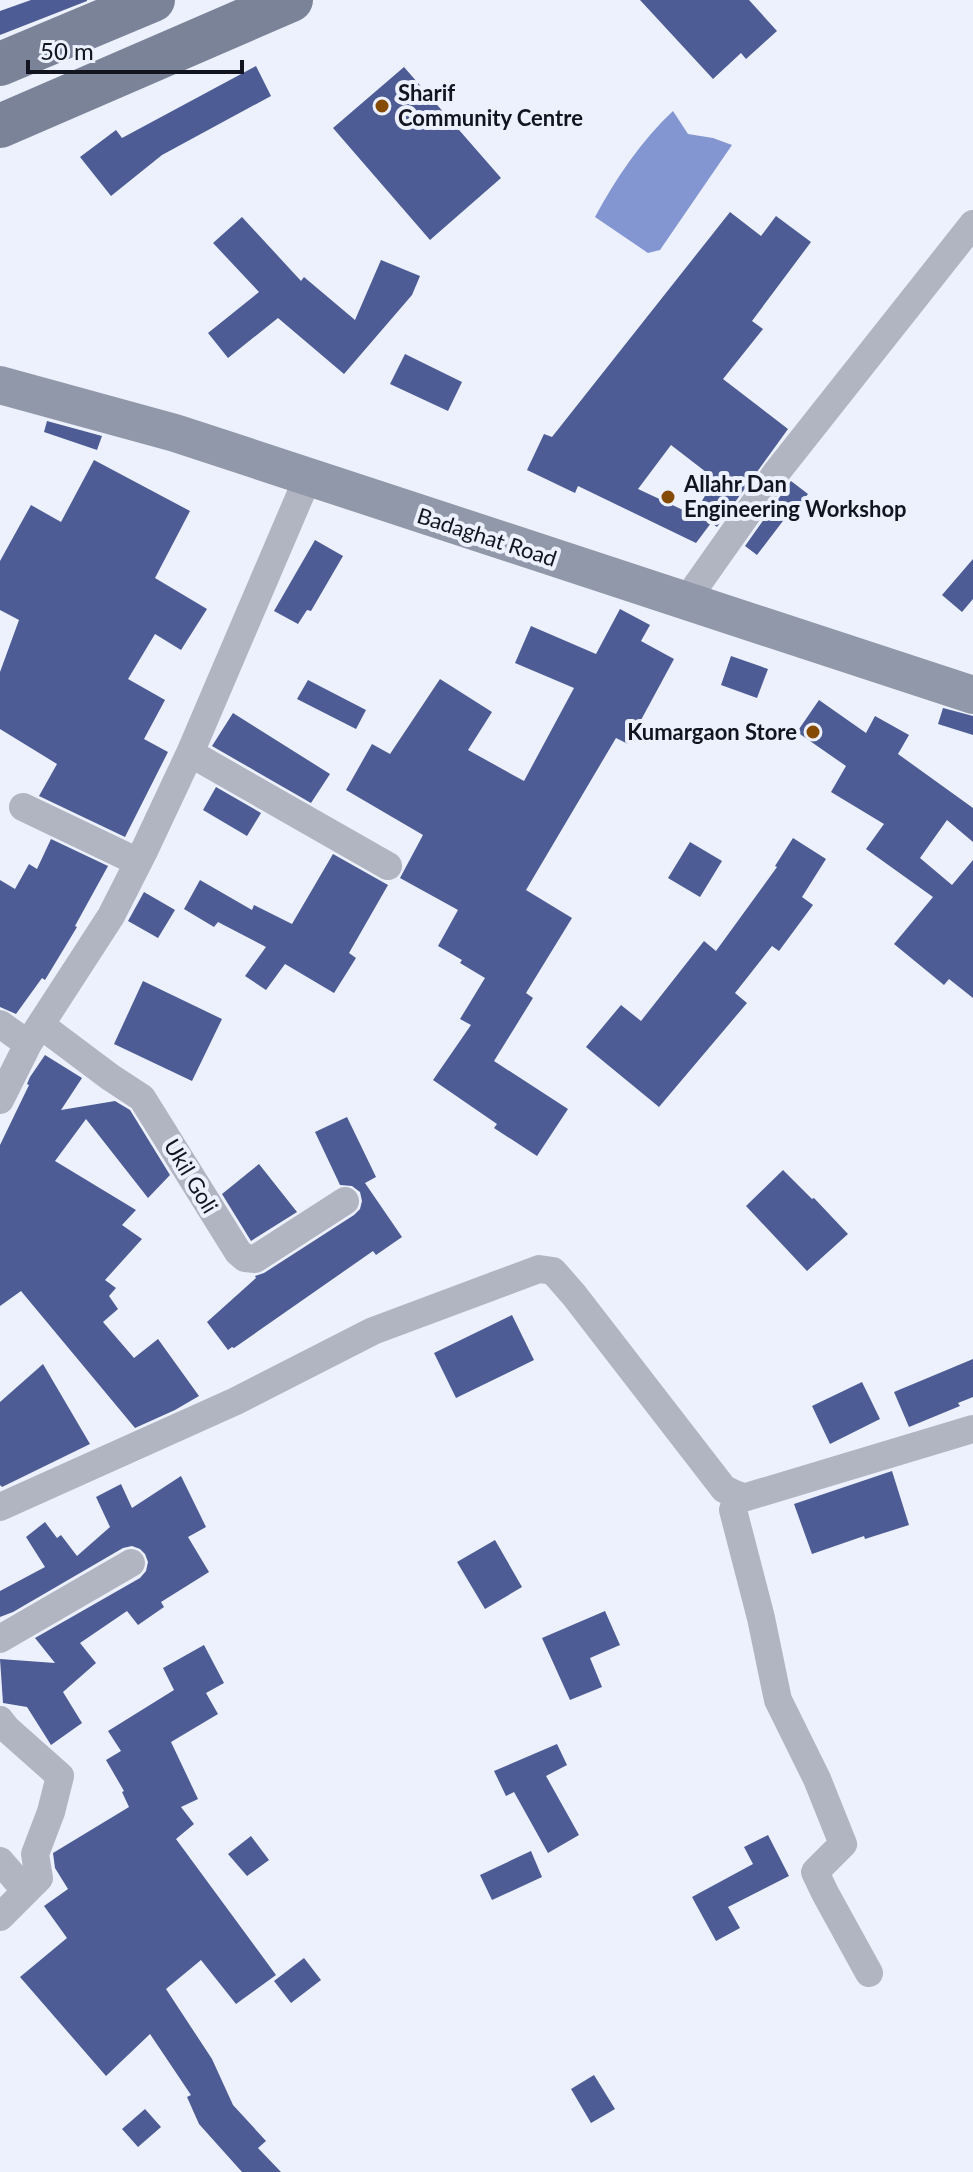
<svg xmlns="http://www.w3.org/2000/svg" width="973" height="2172" font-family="Lato,sans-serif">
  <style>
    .water { fill: #8496d2 }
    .building { fill: #4d5c94 }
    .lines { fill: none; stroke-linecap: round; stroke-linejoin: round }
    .street { stroke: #b1b5c2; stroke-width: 28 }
    .secondary { stroke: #9198aa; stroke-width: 38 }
    .primary { stroke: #7b8399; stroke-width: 44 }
    .poi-dot { fill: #854a03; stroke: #edf1fd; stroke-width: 3 }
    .labels { text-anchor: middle; stroke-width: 8; stroke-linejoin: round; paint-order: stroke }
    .poi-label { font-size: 22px; font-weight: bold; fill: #12151f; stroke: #edf1fd; text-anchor: start }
    .street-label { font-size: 22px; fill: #12151f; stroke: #edf1fd }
  </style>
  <rect width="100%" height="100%" fill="#edf1fd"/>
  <path class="water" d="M673,111L688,134L713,138L732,145L660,250L648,253L595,217C616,178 641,141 673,111Z"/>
  <path class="building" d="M31,0H87V1L0,35V11Z
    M640,0H749L777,31L746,59L741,53L713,79Z
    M256,66L271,96L162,155L111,196L80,157L116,130L122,138Z
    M404,67L501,178L430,240L333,128Z
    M730,212L761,236L776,216L811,242L752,321L763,329L723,379L788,429L717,527L696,511L715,479L671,445L638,489L711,523L696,543L578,486L575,493L527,470L544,434L552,437Z
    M242,217L301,281L304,277L355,320L381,260L420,276L412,295L344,374L278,318L228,358L208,333L259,292L213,243Z
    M405,354L462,382L448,411L390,384Z
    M47,421L102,436L97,450L44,432Z
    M94,460L190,511L155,578L207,609L181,650L155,634L128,679L165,700L144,739L168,752L125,837L39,796L57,764L0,729V672L19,620L0,610V561L31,505L61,522Z
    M791,481L808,494L791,514L789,513L757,555L745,546Z
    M315,540L343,556L311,611L307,610L298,624L274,611Z
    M973,559V599L962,612L942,595Z
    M620,609L650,625L641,641L674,659L628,744L616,738L526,890L572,918L526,993L533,998L494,1061L568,1109L537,1156L494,1128L497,1124L433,1080L471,1025L460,1019L485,978L460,963L462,960L438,946L458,910L400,878L423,835L346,790L372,744L390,754L440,679L492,712L468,750L524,781L574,688L515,663L531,626L596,654Z
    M731,656L768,669L757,698L721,685Z
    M308,680L366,710L356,729L297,699Z
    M819,700L866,733L875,716L909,735L898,754L973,808V842L947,820L920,858L952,885L973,860V998L949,979L944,985L894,944L933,897L866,849L884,824L831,792L846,766L797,732Z
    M943,708L973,716V735L938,724Z
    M233,713L330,774L311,803L212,746Z
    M216,787L261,813L247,836L203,810Z
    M793,838L826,859L802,897L813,905L779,951L772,946L735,993L747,1003L659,1107L586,1047L621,1005L641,1021L704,941L716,951L777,867L775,866Z
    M51,839L108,866L75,926L77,927L45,980L42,978L16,1014L0,1007V880L15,889L29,864L37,869Z
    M690,842L722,861L700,897L668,878Z
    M333,854L388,885L349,953L356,958L334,993L285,964L266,990L245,976L266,947L218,922L214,927L184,909L200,880L252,910L254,905L292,924Z
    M144,892L175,910L158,938L128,921Z
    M143,981L222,1019L192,1081L114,1044Z
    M45,1055L82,1078L61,1110L115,1101L130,1110L170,1175L148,1198L86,1119L55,1161L136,1210L122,1225L142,1239L105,1280L116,1288L109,1296L118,1309L103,1322L134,1358L158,1339L199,1396L175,1410L135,1428L21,1291L0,1306V1145L29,1085L27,1084L30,1077Z
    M347,1117L376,1177L365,1183L402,1237L376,1255L373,1251L234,1348L232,1347L228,1350L207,1322L256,1278L255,1276L264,1273L354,1215L360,1209L362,1201L360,1192L352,1186L340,1185L315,1132Z
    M259,1164L297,1212L251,1241L222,1194Z
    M783,1170L812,1199L814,1198L848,1234L807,1271L746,1206Z
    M512,1315L534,1360L456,1398L434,1353Z
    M973,1359V1397L958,1403L960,1406L909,1427L894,1392Z
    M43,1364L90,1444L2,1487L0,1485V1402Z
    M862,1382L880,1419L830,1444L812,1406Z
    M892,1471L909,1525L865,1539L864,1536L812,1554L794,1504Z
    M181,1476L206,1527L188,1537L209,1572L161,1602L164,1607L138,1625L127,1611L80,1643L96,1663L63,1692L82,1723L51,1745L27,1707L3,1703L0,1659L55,1663L35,1638L140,1578L146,1571L148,1562L145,1554L140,1549L132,1546L123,1548L13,1612L0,1617V1591L45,1567L26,1537L45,1522L57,1538L61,1535L77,1556L110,1527L96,1497L121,1484L132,1508Z
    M495,1540L522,1587L485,1609L457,1562Z
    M605,1611L620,1645L590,1658L602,1687L570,1700L542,1638Z
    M204,1645L224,1683L206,1693L218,1714L171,1742L198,1799L181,1807L194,1824L176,1839L276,1975L236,2004L201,1960L166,1989L212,2059L233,2105L266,2141L258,2148L281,2172H242L199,2124L187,2097L191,2095L150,2034L106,2076L20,1977L67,1938L44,1906L68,1889L55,1868L53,1853L129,1807L122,1792L124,1791L106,1760L121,1751L108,1731L174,1690L163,1668Z
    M557,1744L567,1765L546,1776L579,1835L548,1853L514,1792L506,1796L494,1771Z
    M768,1835L789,1876L728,1907L740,1928L716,1941L692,1897L753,1864L744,1847Z
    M251,1836L269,1860L247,1876L228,1854Z
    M531,1851L542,1877L492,1900L480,1875Z
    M304,1958L321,1980L291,2003L274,1981Z
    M594,2075L615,2109L591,2123L571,2089Z
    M145,2109L161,2127L138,2147L122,2129Z"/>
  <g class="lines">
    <path class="street" d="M685,602L776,473L973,224
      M190,753L388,866
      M23,807L138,862
      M0,1024L28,1044
      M42,1026L110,1077L142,1098L238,1252L245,1258L255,1259L345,1201
      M0,1100L28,1044L111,916L143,853L190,753L308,477
      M738,1495L733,1510L761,1618L778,1700L817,1779L843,1844L815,1872L825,1893L869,1973
      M0,1507L236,1401L373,1331L539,1269L553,1271L574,1295L724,1489L743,1498L973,1429
      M0,1639L131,1563
      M0,1720L7,1729L60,1776L51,1812L35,1854L39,1878L0,1917
      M0,1861L26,1891"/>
    <path class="secondary" d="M0,385L175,433L973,695"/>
    <path class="primary" d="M0,64L153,0
      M0,126L291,0"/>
  </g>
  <g class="poi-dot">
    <circle cx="382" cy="106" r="8"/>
    <circle cx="668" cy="497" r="8"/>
    <circle cx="813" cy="732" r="8"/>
  </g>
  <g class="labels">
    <g class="poi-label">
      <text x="398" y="101">Sharif<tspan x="398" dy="25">Community Centre</tspan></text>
      <text x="684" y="492">Allahr Dan<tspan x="684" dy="25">Engineering Workshop</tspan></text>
      <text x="797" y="740" text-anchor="end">Kumargaon Store</text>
    </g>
    <g class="street-label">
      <text transform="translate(487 537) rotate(18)" y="8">Badaghat Road</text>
      <text transform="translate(191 1176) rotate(59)" y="8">Ukil Goli</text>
    </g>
  </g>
  <path d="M28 60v12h214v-12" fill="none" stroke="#12151f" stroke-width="4"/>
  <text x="40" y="60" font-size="24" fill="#12151f" stroke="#edf1fd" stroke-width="6" paint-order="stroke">50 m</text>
</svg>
